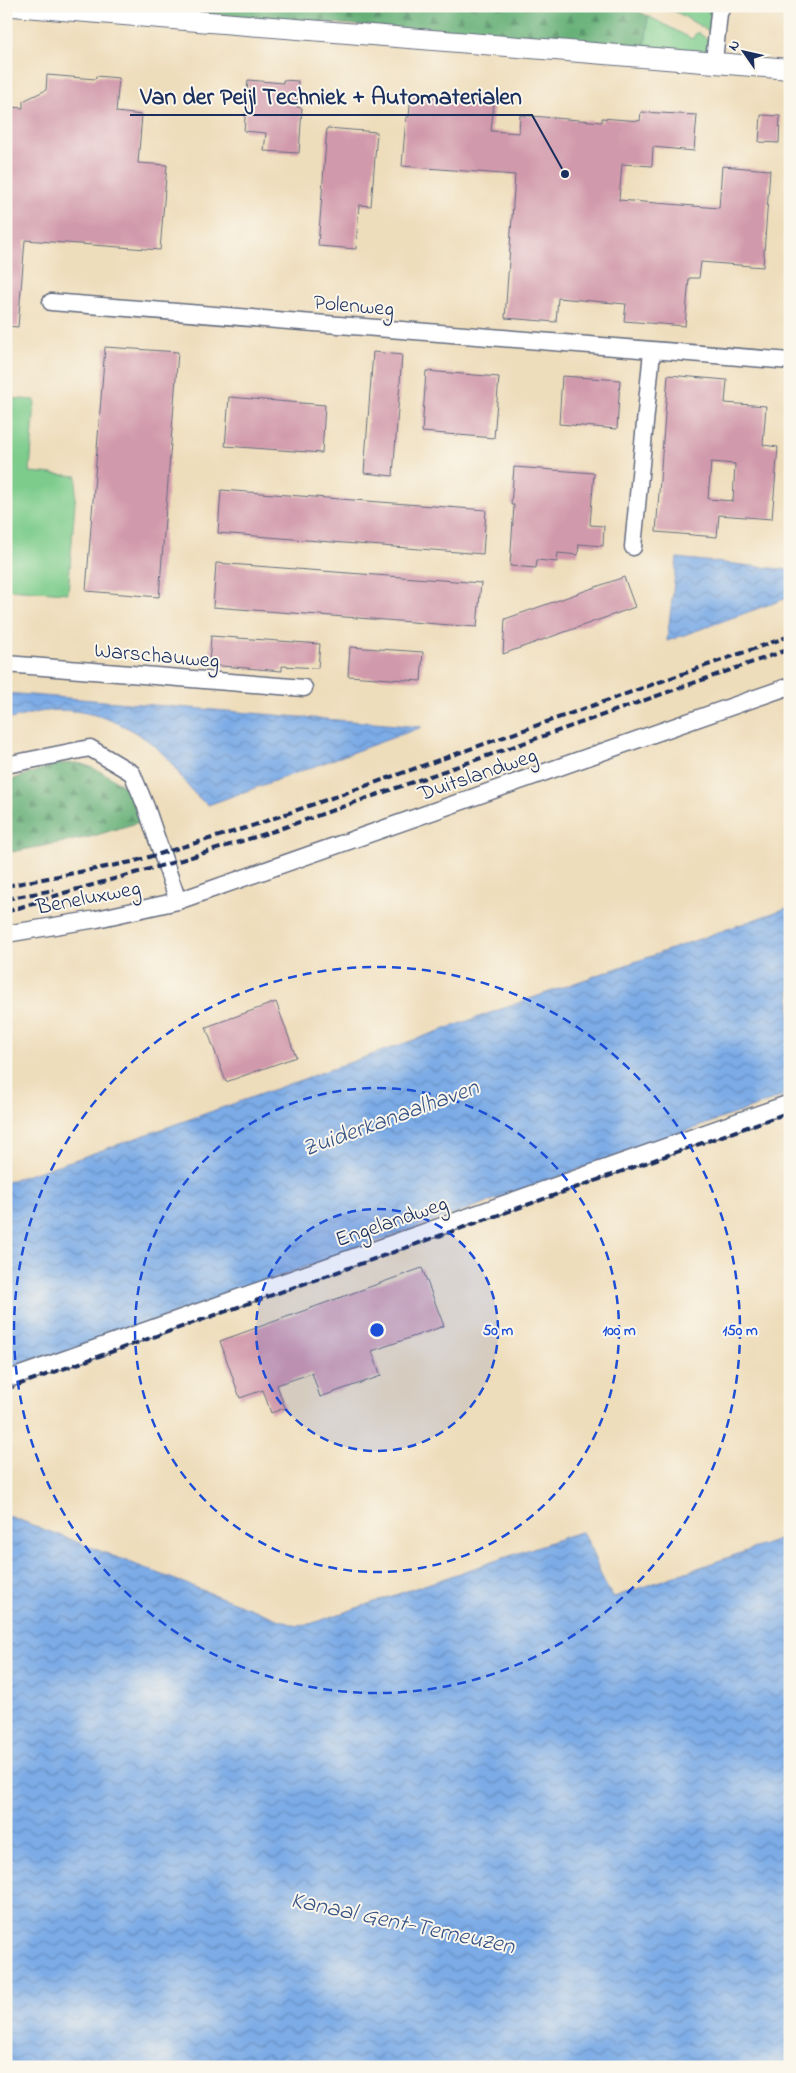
<svg xmlns="http://www.w3.org/2000/svg" width="796" height="2073" font-family="'Indie Flower',sans-serif">
  <style>
    .grass { fill: #7dcc8c; stroke: #4c7e75 }
    .forest { fill: url(#forest-firs); stroke: #40706b }
    .water { fill: url(#water-waves); stroke: #4c6da2 }
    .building { fill: #d19aac; fill-rule: evenodd }
    .lines { fill: none; stroke-linecap: round; stroke-linejoin: round }
    .minor-casing { stroke: #656c7f; stroke-width: 19 }
    .major-casing { stroke: #656c7f; stroke-width: 22 }
    .minor { stroke: #fff; stroke-width: 16 }
    .major { stroke: #fff; stroke-width: 20 }
    .rail { stroke: #1b2f5e; stroke-width: 4; stroke-dasharray: 8 4; stroke-linecap: butt }
    .ring { fill: none; stroke: #1d4ed8; stroke-width: 2.5; stroke-dasharray: 9 6 }
    .labels { text-anchor: middle; stroke-width: 4; stroke-linejoin: round; paint-order: stroke }
    .street-label { font-size: 22px; fill: #1b2f5e; stroke: #fbf7ec }
    .water-label { font-size: 24px; font-style: italic; fill: #385487; stroke: #fbf7ec }
    .centre { fill: #1d4ed8; stroke: #fbf7ec; stroke-width: 2.5 }
    .ring-label { font-size: 15px; text-anchor: middle; font-weight: bold; fill: #1d4ed8; stroke: #fbf7ec; stroke-width: 4; stroke-linejoin: round; paint-order: stroke }
    .leader { fill: none; stroke: #1b2f5e; stroke-width: 2 }
    .callout-dot { fill: #1b2f5e; stroke: #fbf7ec; stroke-width: 2 }
    .callout-label { font-size: 24px; text-anchor: middle; font-weight: bold; fill: #1b2f5e; stroke: #fbf7ec; stroke-width: 4; stroke-linejoin: round; paint-order: stroke }
  </style>
  <defs>
    <pattern id="forest-firs" width="22" height="20" patternUnits="userSpaceOnUse" patternTransform="scale(1.25)"><rect width="22" height="20" fill="#66b078"/><path d="M5 1l3.5 6h-7zM16 11l3.5 6h-7z" fill="#539066"/></pattern>
    <pattern id="water-waves" width="16" height="10" patternUnits="userSpaceOnUse" patternTransform="scale(1.25)"><rect width="16" height="10" fill="#7cabe6"/><path d="M0 5q4-4 8 0t8 0" fill="none" stroke="#658cbe"/></pattern>
  </defs>
  <rect width="100%" height="100%" fill="#fbf7ec"/>
  <filter id="ink" filterUnits="userSpaceOnUse"><feTurbulence type="fractalNoise" baseFrequency=".02" numOctaves="2"/><feDisplacementMap in="SourceGraphic" scale="10" xChannelSelector="R" yChannelSelector="G"/><feConvolveMatrix kernelMatrix="1 2 1 2 8 2 1 2 1" color-interpolation-filters="sRGB"/></filter>
  <filter id="wash" filterUnits="userSpaceOnUse"><feTurbulence type="fractalNoise" baseFrequency=".0096" numOctaves="4" result="noise"/><feDisplacementMap in="SourceGraphic" scale="20" xChannelSelector="R" yChannelSelector="G"/><feGaussianBlur stdDeviation="1.12" result="paint"/><feColorMatrix in="noise" values="0 0 0 0 0 0 0 0 0 0 0 0 0 0 0 0 0 1.4 0 .05"/><feComposite in="paint" operator="in"/></filter>
  <g filter="url(#wash)">
    <rect width="100%" height="100%" fill="#edb"/>
    <path class="grass" d="M666,6H715L711,32L707,30Z
      M648,16L692,39L697,32L709,40V48L703,51L645,47Z
      M6,398L35,400L30,472L77,476L68,593L6,589Z"/>
    <path class="forest" d="M105,6H580L636,10L648,16L645,47Z
      M77,763C92,766 123,781 131,795C135,803 137,813 140,822L90,837L6,853V782L56,764Z"/>
    <path class="water" d="M677,558L790,570V597L667,641Z
      M6,693L422,727L208,805C186,790 182,774 165,756C137,726 89,706 47,711C34,712 20,717 6,720Z
      M790,907V1094L6,1374V1182L80,1158Z
      M6,1515L296,1626L307,1625L580,1532H582C595,1550 599,1582 614,1597L790,1536V2067H6Z"/>
    <g id="blocks">
      <path class="building" d="M47,75L95,79L96,76L119,78L116,112L142,115L138,163L167,165L160,250L25,240L18,327L6,326V111L11,112V107L23,108V101L46,90Z
        M248,80L283,83V80L298,81L297,107L302,108L299,153L264,151L266,133L244,131Z
        M411,95L494,102L491,131L519,133L520,115L602,122V118L640,121L641,112L697,115L694,151L653,147L652,166L622,164L619,200L719,208L722,166L770,170L763,267L701,262L699,278H689L685,326L624,321L626,304L558,298L556,322L505,318L515,175L402,166L406,117H409Z
        M761,115L780,116L779,143L759,142Z
        M327,128L377,132L371,206L359,205L356,249L318,246Z
        M105,347L178,352L159,597L86,591Z
        M373,352L402,355L393,476L364,473Z
        M426,371L499,377L494,438L422,432Z
        M668,375L727,380L725,403L766,406L763,445L778,447L772,519L719,515L717,537L656,532ZM711,462L735,464L733,501L708,499Z
        M562,376L620,380L617,429L559,424Z
        M229,397L325,405L322,453L225,446Z
        M514,467L594,473L590,525L604,526L603,546L579,544L578,555L558,553L557,562L537,560L536,568L510,566L514,505H511Z
        M221,490L486,510L483,554L218,533Z
        M216,563L481,583L477,627L213,607Z
        M624,577L635,607L503,654L505,619Z
        M211,636L320,644L318,668L282,666V671L209,665Z
        M350,647L423,652L421,681L348,676Z
        M276,1002L296,1057L226,1082L206,1027Z
        M422,1268L444,1326L372,1351L381,1376L320,1397L312,1373L277,1385L285,1408L271,1413L263,1390L240,1398L220,1341Z"/>
    </g>
  </g>
  <g filter="url(#ink)">
    <use href="#blocks" fill-opacity="0" stroke="#656c7f" stroke-width="1"/>
    <g class="lines">
      <g class="minor-casing">
        <path id="minor" d="M714,61L719,13L723,6
          M51,302L790,361
          M633,547L652,351
          M6,664L304,688
          M6,765L90,748L132,773L146,807L178,901
          M6,934L97,919L178,901L790,686
          M6,1380L790,1103"/>
      </g>
      <g class="major-casing">
        <path id="major" d="M13,6L790,69"/>
      </g>
      <use href="#minor" class="minor"/>
      <use href="#major" class="major"/>
      <path class="rail" d="M6,886L132,862L249,827L790,636
        M6,899L54,890
        M6,912L64,893L185,859L274,831L790,649
        M6,1389L790,1112"/>
    </g>
  </g>
  <circle cx="377" cy="1330" r="121" fill="#1d4ed8" fill-opacity=".12"/>
  <g class="ring">
    <circle cx="377" cy="1330" r="121"/>
    <circle cx="377" cy="1330" r="242"/>
    <circle cx="377" cy="1330" r="363"/>
  </g>
  <g class="labels">
    <g class="street-label">
      <text transform="translate(354 304) rotate(5)" y="8">Polenweg</text>
      <text transform="translate(157 654) rotate(5)" y="8">Warschauweg</text>
      <text transform="translate(477 773) rotate(-19)" y="8">Duitslandweg</text>
      <text transform="translate(88 896) rotate(-11)" y="8">Beneluxweg</text>
      <text transform="translate(391 1220) rotate(-19)" y="8">Engelandweg</text>
    </g>
    <g class="water-label">
      <text transform="translate(390 1117) rotate(-20)" y="8">Zuiderkanaalhaven</text>
      <text transform="translate(403 1922) rotate(12)" y="8">Kanaal Gent-Terneuzen</text>
    </g>
  </g>
  <circle cx="377" cy="1330" r="8" class="centre"/>
  <g class="ring-label">
    <text x="498" y="1335">50 m</text>
    <text x="619" y="1335">100 m</text>
    <text x="740" y="1335">150 m</text>
  </g>
  <path class="leader" d="M565 174L532 115H130"/>
  <circle class="callout-dot" cx="565" cy="174" r="5"/>
  <g class="callout-label">
    <text x="331" y="104">Van der Peijl Techniek + Automaterialen</text>
  </g>
  <rect width="796" height="2073" fill="none" stroke="#fbf7ec" stroke-width="25"/>
  <g transform="translate(744 52) rotate(304)" stroke="#fbf7ec" stroke-width="4" paint-order="stroke">
  <path d="M0-4L9 19L0 12L-9 19Z" fill="#1b2f5e"/>
  <text y="-8" font-size="14" font-weight="bold" text-anchor="middle" fill="#1b2f5e">N</text>
  </g>
</svg>
